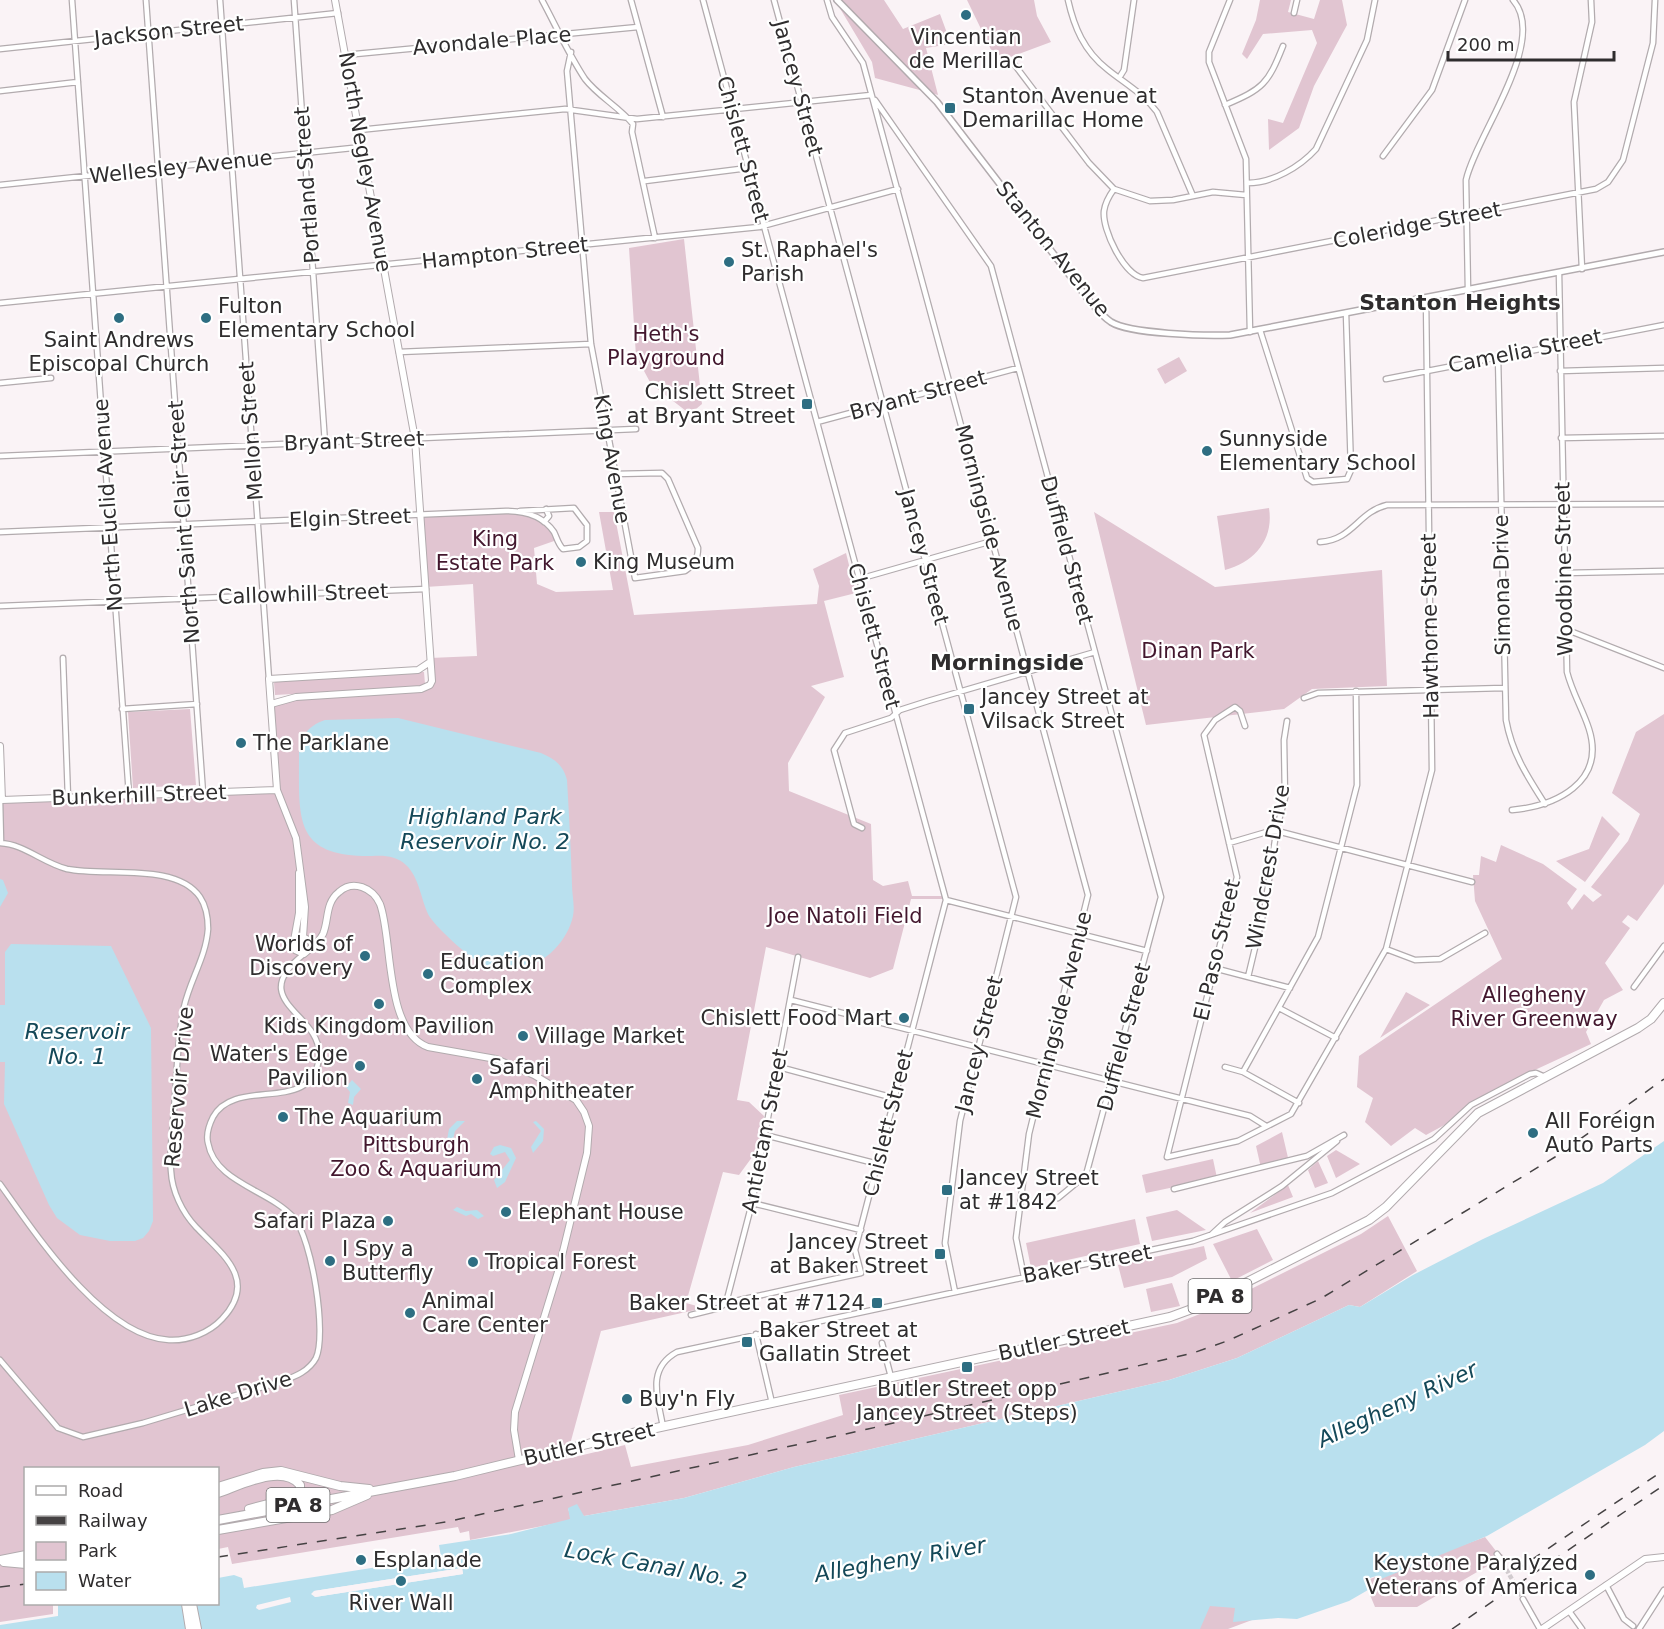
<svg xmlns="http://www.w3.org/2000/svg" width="1664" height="1629" font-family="'DejaVu Sans',sans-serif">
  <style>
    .green { fill: #e1c5d1 }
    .water { fill: #b9e0ee; fill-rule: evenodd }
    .pier { fill: #faf3f6 }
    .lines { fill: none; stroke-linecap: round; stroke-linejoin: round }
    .minor-tunnel { stroke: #d1cbce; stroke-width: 4.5; stroke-dasharray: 4.5 2; stroke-linecap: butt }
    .minor-casing { stroke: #b2abae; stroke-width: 7 }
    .tertiary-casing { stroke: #b2abae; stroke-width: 8 }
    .secondary-casing { stroke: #b2abae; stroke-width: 8 }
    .trunk-casing { stroke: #b2abae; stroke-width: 10 }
    .minor { stroke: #fff; stroke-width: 4.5 }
    .tertiary { stroke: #fff; stroke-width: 5 }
    .secondary { stroke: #fff; stroke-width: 6 }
    .trunk { stroke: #fff; stroke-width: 8 }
    .rail { stroke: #454243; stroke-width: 1.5; stroke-dasharray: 10 10; stroke-linecap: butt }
    .poi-dot { fill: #2e6e82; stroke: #fff; stroke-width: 2 }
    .labels { text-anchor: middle; stroke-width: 4.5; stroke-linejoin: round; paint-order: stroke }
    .shield { fill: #fff; stroke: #6d6c6d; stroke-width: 1.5 }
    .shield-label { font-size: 20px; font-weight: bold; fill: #2f2d2e }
    .street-label { font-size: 21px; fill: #2f2d2e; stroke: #fff }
    .poi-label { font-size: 21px; fill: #2f2d2e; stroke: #fff; text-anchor: start }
    .park-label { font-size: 21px; fill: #43172e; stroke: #fff }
    .neighbourhood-label { font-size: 22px; font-weight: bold; fill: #2f2d2e; stroke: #fff }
    .water-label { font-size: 22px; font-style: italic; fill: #144858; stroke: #fff }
  </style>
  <rect width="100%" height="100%" fill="#faf3f6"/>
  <path class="green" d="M835,0H884L903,29L940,14L951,44L926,48L938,95L875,78L872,62Z
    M967,0H1034L1037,16L1051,42L997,62Z
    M1260,0H1291L1288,12L1314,19L1320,0H1342L1347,25L1314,86L1299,128L1269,150L1268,119L1283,123L1317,43L1312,30L1263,34L1247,59L1242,54L1256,20Z
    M684,239L702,404L690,414L651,384L636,356L629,248Z
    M1179,357L1187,371L1165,384L1157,369Z
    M1269,508C1274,539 1255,562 1225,570L1217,516Z
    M520,511L544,522L557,540L534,548L537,584L556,592L613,590L599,512H614L634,615L817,604L819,586L813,569L846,553L856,593L824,601L844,677L811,686L825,697L788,763L789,791L871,824L873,880L883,886L908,881L912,896H944L945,899H911L893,969L870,978L766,947L737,1100L749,1102L764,1116L758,1149L739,1175L723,1172L686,1303L704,1308L601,1331L566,1459L625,1445L631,1467L748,1445L843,1415L839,1395L1177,1323L1205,1312L1361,1234L1388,1216L1417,1271L1360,1307L1349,1305L1237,1358L1169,1380L794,1467L684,1498L584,1516L568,1508L571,1519L563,1522L470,1540L469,1531L460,1533L458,1527L232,1564L228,1547L218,1549V1468H26V1604H53V1614L0,1622V800L277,790L271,704L296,697L430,685V658L477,656L473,584L425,587L421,515Z
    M1094,512L1215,587L1382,570L1387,686L1312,689L1284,709L1146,725Z
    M418,672H424L425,684L417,687L275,695L274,683L277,681Z
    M190,709L196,785L133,788L128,712Z
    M1664,714V884L1637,921L1628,915L1622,922L1630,928L1605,963L1623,990L1604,1000L1586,1032L1591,1044L1507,1083L1465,1107L1450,1122L1426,1135L1415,1128L1391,1146L1365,1122L1373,1098L1357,1087L1359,1056L1502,959L1475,901L1473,875H1479L1481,856L1496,862L1501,845L1543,864L1577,889L1567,903L1572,910L1584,894L1593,902L1602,895L1591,887L1628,841L1640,814L1612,793L1636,732Z
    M1602,816L1620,834L1585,882L1556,861L1589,849Z
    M1406,992L1430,1005L1380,1038Z
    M1282,1132L1289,1162L1261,1168L1256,1146Z
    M1336,1150L1360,1164L1336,1178L1327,1156Z
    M1213,1159L1217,1178L1146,1193L1142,1175Z
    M1318,1161L1328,1183L1315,1188L1308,1170Z
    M1288,1185L1293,1197L1250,1213Z
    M1177,1210L1206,1230L1152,1241L1146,1217Z
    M1135,1219L1140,1244L1031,1268L1026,1243Z
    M1257,1229L1273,1260L1232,1281L1213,1244Z
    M1204,1246L1207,1259L1172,1277L1124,1288L1118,1265Z
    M1172,1283L1180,1306L1151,1312L1146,1289Z
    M1485,1537L1496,1551L1503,1555L1496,1561L1417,1607H1375L1368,1590L1371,1585L1370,1579Z
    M1233,1594L1252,1620L1228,1629H1191L1188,1611Z"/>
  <path class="water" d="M398,718L541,753C555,759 563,765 567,780C569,815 571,850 572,885C572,895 575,906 573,916C568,940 545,965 521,967C509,968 492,971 481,964C469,957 434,926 428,914C421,899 419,877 406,865C397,856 384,855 372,856C294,857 299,820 299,757C299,738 307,726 325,720Z
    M0,879L3,880L8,893L0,907Z
    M11,944L111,946L151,1028L153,1221L149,1231L143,1238L135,1241H110L80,1235L57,1218L49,1205L4,1104L5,1062H0V1005H5V952Z
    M366,1018L375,1019L380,1023L377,1031H368Z
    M352,1080L361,1089L354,1097L353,1105L348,1103L350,1092L346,1087Z
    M457,1121H465L455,1131L452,1143L446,1145L449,1129Z
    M536,1121L544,1129L543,1141L533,1153L531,1147L541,1131L533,1122Z
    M1664,1141V1431L1645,1445L1487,1536L1381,1579L1376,1576L1370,1578L1368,1590L1349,1601L1297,1619L1278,1618L1233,1622L1235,1608L1210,1606L1200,1629H0V1625L58,1616V1604H218V1578L234,1575L242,1578L244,1588L441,1557L439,1545L511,1534L570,1519L568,1508L577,1504L584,1516L684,1498L794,1467L1169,1380L1237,1358L1349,1305L1360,1307L1413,1275L1483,1239L1603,1183ZM462,1568L463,1574L315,1597L314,1591Z
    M500,1145L511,1148L516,1158L505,1182L497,1188L494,1180L510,1160L505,1152L493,1156L490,1154L494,1147Z
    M457,1207L466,1211L477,1210L484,1216L478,1219L471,1214L466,1216L453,1210Z"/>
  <path class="pier" d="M462,1568L463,1574L315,1597L311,1594L314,1591Z
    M290,1597L291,1602L259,1610L256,1608L257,1605Z"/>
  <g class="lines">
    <path class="minor-tunnel" d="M1500,1558L1523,1599"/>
    <g class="minor-casing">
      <path id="minor" d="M72,0L129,795
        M146,0L203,793
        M220,0L269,679
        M294,0L325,443
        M542,0C556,26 569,55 585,79C598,96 618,106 633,124L632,132L655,238
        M631,0L663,117
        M774,0L1016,897L960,1121L945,1243L955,1292
        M827,0L832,17L863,63L1088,895L1029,1134L1016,1238L1024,1277
        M1068,0C1074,27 1084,51 1107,69C1124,83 1143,93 1157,112L1193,196
        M1230,0L1209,52V62L1246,159L1250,332
        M1294,13L1297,0
        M0,49L338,13
        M571,52L567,71L591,344L635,578L685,571C694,565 698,559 698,548L668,479L662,473L615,474
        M345,55L638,27
        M1014,64L1089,163L1114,189L1150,201L1173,200L1213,192L1246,195
        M1119,78L1124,70L1134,0
        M0,91L78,82
        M875,100L991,266L1161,897L1086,1175L1058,1198
        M1225,105C1263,89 1268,84 1283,46
        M359,130L565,109L637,119L871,95
        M1383,156L1432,90L1465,0
        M645,181L748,168
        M1248,183C1272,183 1300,167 1316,149L1367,40L1375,0
        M0,185L362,147
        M1114,189C1109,196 1105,203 1104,211C1102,230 1124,275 1143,278L1596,189L1608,182L1623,160L1653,43L1655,0
        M1582,269L1574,102L1592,22L1591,0
        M1468,290L1466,180C1476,135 1549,41 1513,0
        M0,303L759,227L898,189
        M1260,330L1307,478L1313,482L1347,479L1351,470L1346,313
        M399,352L591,344
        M1498,356L1506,720C1512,753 1527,776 1545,804
        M1560,371L1664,368
        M1386,379L1664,325
        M0,383L51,378
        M817,422L1018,368
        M1561,438L1664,436
        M0,456L636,429
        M544,522L549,516L546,509
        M0,532L506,511C524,511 543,516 554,532C557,538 558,544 563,549L579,547L587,541V525L574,508L520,511
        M1320,542C1353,540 1358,512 1387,505L1664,504
        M1564,573L1664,571
        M859,579L992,541
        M0,606L426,589
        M1565,629L1664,668
        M63,658L68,798
        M1304,698L1318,693L1504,688
        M122,709L197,704
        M1245,726L1240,711L1235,707L1215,720L1204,735L1237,877L1167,1157L1238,1141L1291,1114L1386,949L1432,770L1426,298
        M0,800L1,842
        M1512,810C1555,806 1606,783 1589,729C1583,710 1572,692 1567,672L1559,273
        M862,828L854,824L834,750L845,733L891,718L900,710L928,701L1095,652
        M0,843C24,844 43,863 67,869C105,877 176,862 200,897C206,906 208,918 208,929C206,957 190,980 184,1007C177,1040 177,1075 174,1108C173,1129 169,1150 171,1171C172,1191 182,1212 196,1227C222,1254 259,1280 222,1319C209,1333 188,1341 169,1340C103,1337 35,1233 0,1184
        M1229,843L1270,831L1281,832L1472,882
        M946,900L1147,951
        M1386,949L1415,960L1440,959L1485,933
        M1214,968L1290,988
        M1248,977L1265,906L1277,827L1285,798L1284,740L1287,721
        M1634,987L1664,946
        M791,1000L1250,1116L1266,1126
        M1279,1008L1336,1038
        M779,1067L894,1098
        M1225,1067L1243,1072L1299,1103
        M1243,1072L1318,937L1357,785L1356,691
        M765,1135L878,1164
        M1174,1189L1307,1156L1344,1135
        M752,1203L861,1230
        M1212,1234L1225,1222L1282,1186L1337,1141
        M726,1303L752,1203L798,957
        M691,1315L719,1308L726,1303L861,1273L855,1250L946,900L703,0
        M756,1334L772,1403
        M882,1343L891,1377
        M0,1360L58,1428L83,1437L143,1423L283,1381C296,1376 309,1371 316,1358C327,1334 312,1239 294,1218C270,1190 215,1183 208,1143C206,1135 209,1125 213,1117C236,1075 316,1117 319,1055C321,1013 244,1001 304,954
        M663,1427C658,1398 646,1369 677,1352L1193,1241L1332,1193L1434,1139L1471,1105L1530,1074L1536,1073L1545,1077
        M1497,1554L1500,1558
        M1606,1585L1624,1619L1633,1626
        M1523,1599L1540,1629
        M1569,1611L1582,1629
        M1639,1629L1664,1590"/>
    </g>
    <g class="tertiary-casing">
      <path id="tertiary" d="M837,0L937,102L1088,299C1095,307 1102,316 1111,322C1130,334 1206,336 1230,335L1664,252"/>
    </g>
    <g class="secondary-casing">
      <path id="secondary" d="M271,704L296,697L421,689L430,685L432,681L415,439L335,0
        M0,746L2,800L277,790
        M299,873V913L293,946L295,950L304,954C311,948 319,942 323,934C329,920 325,903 339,892C353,879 373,888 380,904C393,938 384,1031 428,1047L496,1059L534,1075L576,1100L584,1112L589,1126L587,1153L558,1272L515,1412L514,1430L519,1460
        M315,944L303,937L305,907L296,838L277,790L269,679L418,670L430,662
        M1542,1629L1645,1559L1664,1557"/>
    </g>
    <g class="trunk-casing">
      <path id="trunk" d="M218,1487L263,1473L281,1471L340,1486L369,1489
        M218,1493C239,1486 282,1463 300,1485V1491L295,1497L249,1509
        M218,1520L455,1476L633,1433L1170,1317L1200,1306L1369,1220L1386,1207L1478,1113L1638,1028L1651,1019L1664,1003
        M218,1530L332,1510L367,1495
        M0,1560L26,1555
        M4,1562L26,1564
        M186,1604L190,1629
        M192,1604L197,1629"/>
    </g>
    <use href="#minor" class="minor"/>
    <use href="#tertiary" class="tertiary"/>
    <use href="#secondary" class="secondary"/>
    <use href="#trunk" class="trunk"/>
    <path class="rail" d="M218,1557L446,1522L868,1429L1193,1353L1227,1341L1320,1299L1555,1157L1664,1079
      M1515,1571L1664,1470
      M0,1587L26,1584
      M1452,1629L1664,1485"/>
  </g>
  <g class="poi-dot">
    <circle cx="966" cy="15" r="6"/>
    <rect x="944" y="102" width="12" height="12" rx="3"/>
    <circle cx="729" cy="262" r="6"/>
    <circle cx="119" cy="318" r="6"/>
    <circle cx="206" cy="318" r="6"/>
    <rect x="801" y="398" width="12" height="12" rx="3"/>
    <circle cx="1207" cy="451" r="6"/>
    <circle cx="581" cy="562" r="6"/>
    <rect x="963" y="703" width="12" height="12" rx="3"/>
    <circle cx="241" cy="743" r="6"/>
    <circle cx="365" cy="956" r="6"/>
    <circle cx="428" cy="974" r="6"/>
    <circle cx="379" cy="1004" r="6"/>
    <circle cx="904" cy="1018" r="6"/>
    <circle cx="523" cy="1036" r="6"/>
    <circle cx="360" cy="1066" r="6"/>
    <circle cx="477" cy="1079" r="6"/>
    <circle cx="283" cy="1117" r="6"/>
    <circle cx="1533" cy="1133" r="6"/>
    <rect x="941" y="1184" width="12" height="12" rx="3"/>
    <circle cx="506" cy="1212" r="6"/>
    <circle cx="388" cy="1221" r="6"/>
    <rect x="934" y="1248" width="12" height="12" rx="3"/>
    <circle cx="330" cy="1261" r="6"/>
    <circle cx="473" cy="1262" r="6"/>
    <rect x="871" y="1297" width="12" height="12" rx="3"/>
    <circle cx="410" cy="1313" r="6"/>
    <rect x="741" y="1336" width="12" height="12" rx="3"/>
    <rect x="961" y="1361" width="12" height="12" rx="3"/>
    <circle cx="627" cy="1399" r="6"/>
    <circle cx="361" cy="1560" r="6"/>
    <circle cx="1590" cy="1575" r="6"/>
    <circle cx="401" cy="1581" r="6"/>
  </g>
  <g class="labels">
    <g class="shield">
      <rect x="1188.5" y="1279" width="63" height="34" rx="4.5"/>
      <rect x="266.5" y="1488" width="63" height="34" rx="4.5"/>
    </g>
    <g class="shield-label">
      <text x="1220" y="1303">PA 8</text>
      <text x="298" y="1512">PA 8</text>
    </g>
    <g class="street-label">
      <text transform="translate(169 31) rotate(-6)" y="7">Jackson Street</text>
      <text transform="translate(492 41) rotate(-5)" y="7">Avondale Place</text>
      <text transform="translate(798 88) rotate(75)" y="7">Jancey Street</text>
      <text transform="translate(743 149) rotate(75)" y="7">Chislett Street</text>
      <text transform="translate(365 162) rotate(80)" y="7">North Negley Avenue</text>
      <text transform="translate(181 167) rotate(-6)" y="7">Wellesley Avenue</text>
      <text transform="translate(307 185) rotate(-94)" y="7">Portland Street</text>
      <text transform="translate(1417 225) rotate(-11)" y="7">Coleridge Street</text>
      <text transform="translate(1053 249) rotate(51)" y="7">Stanton Avenue</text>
      <text transform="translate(505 253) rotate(-6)" y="7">Hampton Street</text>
      <text transform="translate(1525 351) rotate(-11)" y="7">Camelia Street</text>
      <text transform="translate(918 395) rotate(-15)" y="7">Bryant Street</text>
      <text transform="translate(251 431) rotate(-94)" y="7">Mellon Street</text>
      <text transform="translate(354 441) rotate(-2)" y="7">Bryant Street</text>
      <text transform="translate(612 459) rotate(80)" y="7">King Avenue</text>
      <text transform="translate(108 505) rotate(-94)" y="7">North Euclid Avenue</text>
      <text transform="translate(350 518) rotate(-2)" y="7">Elgin Street</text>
      <text transform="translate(184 522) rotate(-94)" y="7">North Saint Clair Street</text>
      <text transform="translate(989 528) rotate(75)" y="7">Morningside Avenue</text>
      <text transform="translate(1067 550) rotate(75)" y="7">Duffield Street</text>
      <text transform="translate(924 557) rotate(75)" y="7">Jancey Street</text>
      <text transform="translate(1564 569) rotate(-91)" y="7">Woodbine Street</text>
      <text transform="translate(1502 585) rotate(-91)" y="7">Simona Drive</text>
      <text transform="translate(303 594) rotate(-2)" y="7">Callowhill Street</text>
      <text transform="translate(1430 626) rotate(-91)" y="7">Hawthorne Street</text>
      <text transform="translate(874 636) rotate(75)" y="7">Chislett Street</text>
      <text transform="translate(139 795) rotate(-2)" y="7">Bunkerhill Street</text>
      <text transform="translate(1268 867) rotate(-80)" y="7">Windcrest Drive</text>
      <text transform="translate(1217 950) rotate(-77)" y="7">El Paso Street</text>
      <text transform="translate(1059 1015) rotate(-76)" y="7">Morningside Avenue</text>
      <text transform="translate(1124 1037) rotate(-75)" y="7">Duffield Street</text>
      <text transform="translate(979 1044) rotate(-76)" y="7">Jancey Street</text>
      <text transform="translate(179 1087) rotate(-85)" y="7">Reservoir Drive</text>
      <text transform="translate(888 1123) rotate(-76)" y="7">Chislett Street</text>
      <text transform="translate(765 1131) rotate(-79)" y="7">Antietam Street</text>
      <text transform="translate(1087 1264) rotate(-11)" y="7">Baker Street</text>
      <text transform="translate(1064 1340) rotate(-12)" y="7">Butler Street</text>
      <text transform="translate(238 1394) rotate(-17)" y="7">Lake Drive</text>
      <text transform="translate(589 1444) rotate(-13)" y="7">Butler Street</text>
    </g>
    <g class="poi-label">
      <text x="966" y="44" text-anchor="middle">Vincentian<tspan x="966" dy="24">de Merillac</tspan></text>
      <text x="962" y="103">Stanton Avenue at<tspan x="962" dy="24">Demarillac Home</tspan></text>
      <text x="741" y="257">St. Raphael's<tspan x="741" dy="24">Parish</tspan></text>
      <text x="218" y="313">Fulton<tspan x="218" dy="24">Elementary School</tspan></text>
      <text x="119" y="347" text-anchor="middle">Saint Andrews<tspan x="119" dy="24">Episcopal Church</tspan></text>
      <text x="795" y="399" text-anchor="end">Chislett Street<tspan x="795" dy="24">at Bryant Street</tspan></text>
      <text x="1219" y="446">Sunnyside<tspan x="1219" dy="24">Elementary School</tspan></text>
      <text x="593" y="569">King Museum</text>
      <text x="981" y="704">Jancey Street at<tspan x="981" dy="24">Vilsack Street</tspan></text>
      <text x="253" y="750">The Parklane</text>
      <text x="353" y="951" text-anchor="end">Worlds of<tspan x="353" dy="24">Discovery</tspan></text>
      <text x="440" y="969">Education<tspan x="440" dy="24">Complex</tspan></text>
      <text x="892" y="1025" text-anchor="end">Chislett Food Mart</text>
      <text x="379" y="1033" text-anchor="middle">Kids Kingdom Pavilion</text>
      <text x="535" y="1043">Village Market</text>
      <text x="348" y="1061" text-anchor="end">Water's Edge<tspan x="348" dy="24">Pavilion</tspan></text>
      <text x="489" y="1074">Safari<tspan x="489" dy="24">Amphitheater</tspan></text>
      <text x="295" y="1124">The Aquarium</text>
      <text x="1545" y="1128">All Foreign<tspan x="1545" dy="24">Auto Parts</tspan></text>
      <text x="959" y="1185">Jancey Street<tspan x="959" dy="24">at #1842</tspan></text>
      <text x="518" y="1219">Elephant House</text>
      <text x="376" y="1228" text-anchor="end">Safari Plaza</text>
      <text x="928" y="1249" text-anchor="end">Jancey Street<tspan x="928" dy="24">at Baker Street</tspan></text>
      <text x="342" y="1256">I Spy a<tspan x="342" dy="24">Butterfly</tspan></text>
      <text x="485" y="1269">Tropical Forest</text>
      <text x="422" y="1308">Animal<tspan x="422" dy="24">Care Center</tspan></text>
      <text x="865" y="1310" text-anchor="end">Baker Street at #7124</text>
      <text x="759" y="1337">Baker Street at<tspan x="759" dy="24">Gallatin Street</tspan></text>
      <text x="967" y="1396" text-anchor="middle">Butler Street opp<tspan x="967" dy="24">Jancey Street (Steps)</tspan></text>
      <text x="639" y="1406">Buy'n Fly</text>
      <text x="373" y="1567">Esplanade</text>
      <text x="1578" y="1570" text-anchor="end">Keystone Paralyzed<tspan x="1578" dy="24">Veterans of America</tspan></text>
      <text x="401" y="1610" text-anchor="middle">River Wall</text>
    </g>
    <g class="park-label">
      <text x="666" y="341">Heth's<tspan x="666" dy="24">Playground</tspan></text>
      <text x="495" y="546">King<tspan x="495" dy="24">Estate Park</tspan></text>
      <text x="1198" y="658">Dinan Park</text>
      <text x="845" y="923">Joe Natoli Field</text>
      <text x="1534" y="1002">Allegheny<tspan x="1534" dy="24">River Greenway</tspan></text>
      <text x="416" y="1152">Pittsburgh<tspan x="416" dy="24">Zoo &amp; Aquarium</tspan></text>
    </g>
    <g class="neighbourhood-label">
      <text x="1460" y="310">Stanton Heights</text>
      <text x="1007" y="670">Morningside</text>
    </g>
    <g class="water-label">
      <text x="485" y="824">Highland Park<tspan x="485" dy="25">Reservoir No. 2</tspan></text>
      <text x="77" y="1039">Reservoir<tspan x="77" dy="25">No. 1</tspan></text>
      <text transform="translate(1397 1404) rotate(-25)" y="8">Allegheny River</text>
      <text transform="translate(900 1559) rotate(-10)" y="8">Allegheny River</text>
      <text transform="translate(656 1565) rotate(10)" y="8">Lock Canal No. 2</text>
    </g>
  </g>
  <rect x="24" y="1467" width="195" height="138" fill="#ffffff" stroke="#acabab" stroke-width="1.5"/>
  <rect x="36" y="1486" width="30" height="9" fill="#ffffff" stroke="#acabab" stroke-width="1.5"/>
  <text x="78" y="1497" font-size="18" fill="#2f2d2e">Road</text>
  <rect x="36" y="1516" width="30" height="9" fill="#454243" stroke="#acabab" stroke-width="1.5"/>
  <text x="78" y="1527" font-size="18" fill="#2f2d2e">Railway</text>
  <rect x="36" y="1542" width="30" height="18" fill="#e1c5d1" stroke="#acabab" stroke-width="1.5"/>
  <text x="78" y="1557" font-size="18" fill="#2f2d2e">Park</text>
  <rect x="36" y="1572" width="30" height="18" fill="#b9e0ee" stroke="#acabab" stroke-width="1.5"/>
  <text x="78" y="1587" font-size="18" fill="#2f2d2e">Water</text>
  <path d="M1448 51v9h166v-9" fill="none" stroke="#2f2d2e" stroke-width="3"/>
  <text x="1457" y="51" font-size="18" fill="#2f2d2e" stroke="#ffffff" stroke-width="4.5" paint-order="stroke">200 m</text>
</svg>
